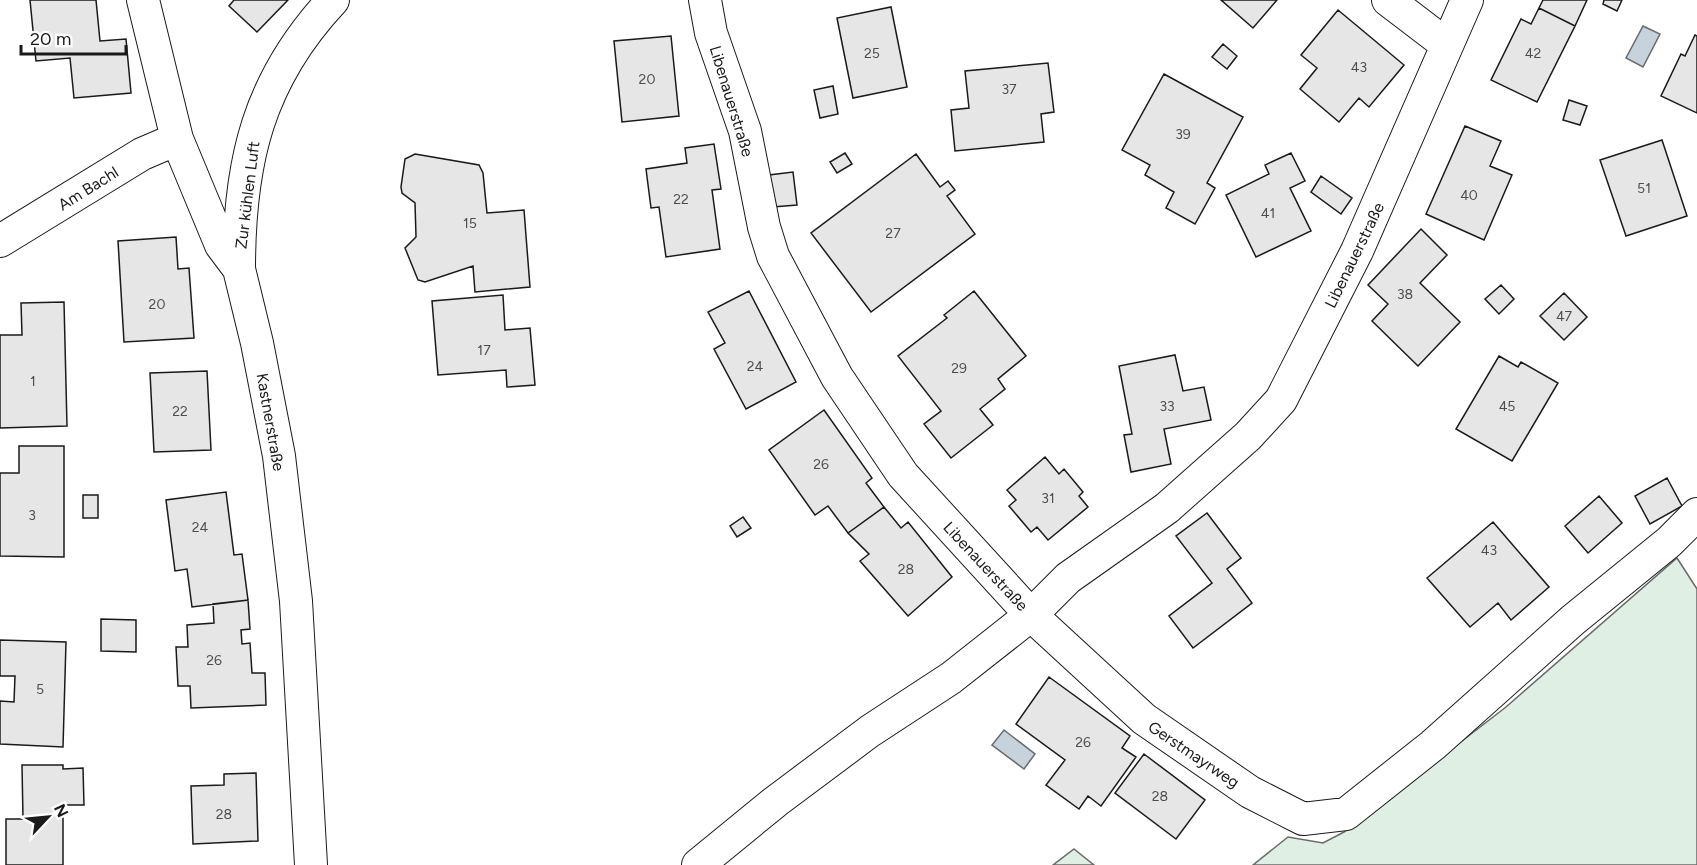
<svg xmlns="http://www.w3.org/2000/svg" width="1697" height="865" font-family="Figtree,sans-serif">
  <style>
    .green { fill: #e0efe3; stroke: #6a6a6a; stroke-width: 1.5 }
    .water { fill: #c6d2dc; stroke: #6a6a6a; stroke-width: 1.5 }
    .building { fill: #e6e6e6; stroke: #1a1a1a; stroke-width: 1.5 }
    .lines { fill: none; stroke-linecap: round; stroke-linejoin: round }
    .street-casing { stroke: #1a1a1a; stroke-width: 34 }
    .street { stroke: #fff; stroke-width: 32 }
    .labels { text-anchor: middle; stroke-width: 4.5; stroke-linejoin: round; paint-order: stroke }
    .number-label { font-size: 14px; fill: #4d4d4d }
    .street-label { font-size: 16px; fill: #1a1a1a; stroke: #fff }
  </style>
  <rect width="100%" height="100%" fill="#fff"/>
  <path class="green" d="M1677,558L1697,589V865H1253L1288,837L1323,843L1344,832L1506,707Z
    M1074,849L1094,865H1053Z"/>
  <path class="water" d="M1643,26L1660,34L1643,67L1626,58Z
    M1004,730L1035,754L1024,769L992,745Z"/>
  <path class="building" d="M30,0H96L100,41L126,39L131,93L74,98L70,58L36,61Z
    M234,0H288L257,32L229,6Z
    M1221,0H1277L1253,28Z
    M1543,0H1587L1575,26L1539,8Z
    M1604,0H1622L1617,11L1603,4Z
    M891,7L907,87L853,98L837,18Z
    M1539,8L1575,26L1537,102L1491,80L1521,19L1531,24Z
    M1338,10L1404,65L1369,107L1359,98L1339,122L1300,89L1317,68L1301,55Z
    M1695,35L1697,36V113L1661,96L1681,54L1685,56Z
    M671,36L679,116L622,122L614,41Z
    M1223,44L1237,56L1227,69L1212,57Z
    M1048,63L1054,112L1041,114L1044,142L955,151L951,110L969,108L965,71Z
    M1164,74L1243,117L1207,183L1215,188L1195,224L1166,208L1174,192L1145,175L1150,165L1122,150Z
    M833,86L838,114L820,118L814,90Z
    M1569,100L1587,106L1580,125L1563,120Z
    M1465,126L1501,141L1490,166L1512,175L1484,240L1426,214Z
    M1662,140L1687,216L1626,236L1600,160Z
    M714,144L721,189L712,190L720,249L666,257L659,207L651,208L646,169L687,163L685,148Z
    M845,153L852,164L837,173L830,162Z
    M1291,153L1305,181L1290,188L1311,231L1256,257L1226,195L1269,174L1265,165Z
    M415,154L479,165L483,173L487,213L524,210L530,287L475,292L473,266L425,282L418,280L405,248L416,237L415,203L402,193L401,187L405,159Z
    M916,154L940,187L948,181L955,190L947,196L975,234L871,312L811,233Z
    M793,172L797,205L773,207L769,175Z
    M1321,176L1352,198L1341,214L1311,192Z
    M1421,229L1447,255L1420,283L1460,322L1418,366L1372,321L1388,304L1368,285Z
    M176,237L178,269L189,268L194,338L124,342L118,241Z
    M1501,285L1514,299L1499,314L1485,299Z
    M749,291L796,382L746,409L714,349L725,343L708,312Z
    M974,291L1026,356L998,379L1005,389L980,409L993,425L951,458L924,424L941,411L898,356L947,318L944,315Z
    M1564,293L1587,317L1564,340L1540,316Z
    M503,295L505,330L530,328L535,385L507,387L506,370L438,375L432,301Z
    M64,302L67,426L0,428V335H22L21,303Z
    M1175,355L1183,391L1204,387L1211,420L1164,429L1171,464L1131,472L1124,435L1132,434L1119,366Z
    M1499,356L1518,367L1521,362L1558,383L1512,461L1456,429Z
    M207,371L211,450L154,452L150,373Z
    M824,410L872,478L866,483L884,507L848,533L828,506L815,515L769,450Z
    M19,446H64V557L0,556V473H19Z
    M1045,457L1059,474L1064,469L1083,492L1079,496L1088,507L1048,540L1037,527L1031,532L1009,506L1016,500L1007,490Z
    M1667,478L1682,506L1650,524L1635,496Z
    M226,492L234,555L242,554L248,600L192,607L187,569L175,571L166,500Z
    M83,495H98V518H83Z
    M1599,496L1622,523L1588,553L1565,526Z
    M884,507L901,528L908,522L952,577L908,616L860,561L869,554L848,533Z
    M1207,513L1241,558L1227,569L1252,603L1193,648L1169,616L1212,583L1176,536Z
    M743,517L751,528L737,537L730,526Z
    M1493,522L1549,587L1511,620L1498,603L1470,627L1427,578Z
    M248,600L250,629L241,630L242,644L250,643L252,673H265L266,705L191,708L190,686H178L176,647H188L187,625L214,623L213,604Z
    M101,619L136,620V652L101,651Z
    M0,640L66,642L63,747L0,744V701L14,702L15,676H0Z
    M1049,677L1130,736L1122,748L1136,757L1101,806L1088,796L1079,809L1046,785L1065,760L1016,724Z
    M1144,754L1205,800L1176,839L1115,793Z
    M22,765H63V769L83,768L84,805H63V865H6V819H23Z
    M256,773L258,841L193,844L191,786L224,785V774Z"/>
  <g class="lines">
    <g class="street-casing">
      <path id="street" d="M143,0L177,139L221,245L239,269L257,343L279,456L296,601L311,865
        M705,0L711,33L745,131L764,227L773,256L837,377L903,475L1031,615L1144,719L1250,792L1303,819L1346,814L1433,745L1573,620L1669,542L1697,514
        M1388,0L1447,45
        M0,241L142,154L177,139
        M239,269C239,162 258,80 333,0
        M698,865L775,802L870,731L951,678L1031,615L1068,578L1167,508L1248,436L1281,400L1357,251L1467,0"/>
    </g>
    <use href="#street" class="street"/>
  </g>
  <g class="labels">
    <g class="number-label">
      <text x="872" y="58">25</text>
      <text x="1533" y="58">42</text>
      <text x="1359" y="72">43</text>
      <text x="647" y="84">20</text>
      <text x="1009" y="94">37</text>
      <text x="1183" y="139">39</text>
      <text x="1644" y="193">51</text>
      <text x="1469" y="200">40</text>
      <text x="681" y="204">22</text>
      <text x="1268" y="218">41</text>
      <text x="470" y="228">15</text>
      <text x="893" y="238">27</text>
      <text x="1405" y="299">38</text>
      <text x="157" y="309">20</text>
      <text x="1564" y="321">47</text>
      <text x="484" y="355">17</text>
      <text x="755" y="371">24</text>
      <text x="959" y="373">29</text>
      <text x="33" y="386">1</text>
      <text x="1167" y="411">33</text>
      <text x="1507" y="411">45</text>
      <text x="180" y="416">22</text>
      <text x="821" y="469">26</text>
      <text x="1048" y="503">31</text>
      <text x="32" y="520">3</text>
      <text x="200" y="532">24</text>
      <text x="1489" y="555">43</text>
      <text x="906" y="574">28</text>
      <text x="214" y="665">26</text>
      <text x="40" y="694">5</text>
      <text x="1083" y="747">26</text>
      <text x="1160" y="801">28</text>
      <text x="224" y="819">28</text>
    </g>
    <g class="street-label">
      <text transform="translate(732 101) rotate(73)" y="6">Libenauerstraße</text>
      <text transform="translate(88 188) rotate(-32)" y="6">Am Bachl</text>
      <text transform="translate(247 195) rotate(-83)" y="6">Zur kühlen Luft</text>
      <text transform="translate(1354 255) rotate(-64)" y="6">Libenauerstraße</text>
      <text transform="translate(271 422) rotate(80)" y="6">Kastnerstraße</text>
      <text transform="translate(986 566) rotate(47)" y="6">Libenauerstraße</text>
      <text transform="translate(1194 754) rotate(34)" y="6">Gerstmayrweg</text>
    </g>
  </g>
  <g transform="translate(48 817) rotate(64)" stroke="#ffffff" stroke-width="4.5" paint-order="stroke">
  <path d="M0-4.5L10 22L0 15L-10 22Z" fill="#1a1a1a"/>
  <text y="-9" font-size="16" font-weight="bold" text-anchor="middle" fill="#1a1a1a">N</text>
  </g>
  <path d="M21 45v9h105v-9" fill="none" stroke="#1a1a1a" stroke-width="3"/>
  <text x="30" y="45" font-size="18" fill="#1a1a1a" stroke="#ffffff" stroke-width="4.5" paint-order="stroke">20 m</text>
</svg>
